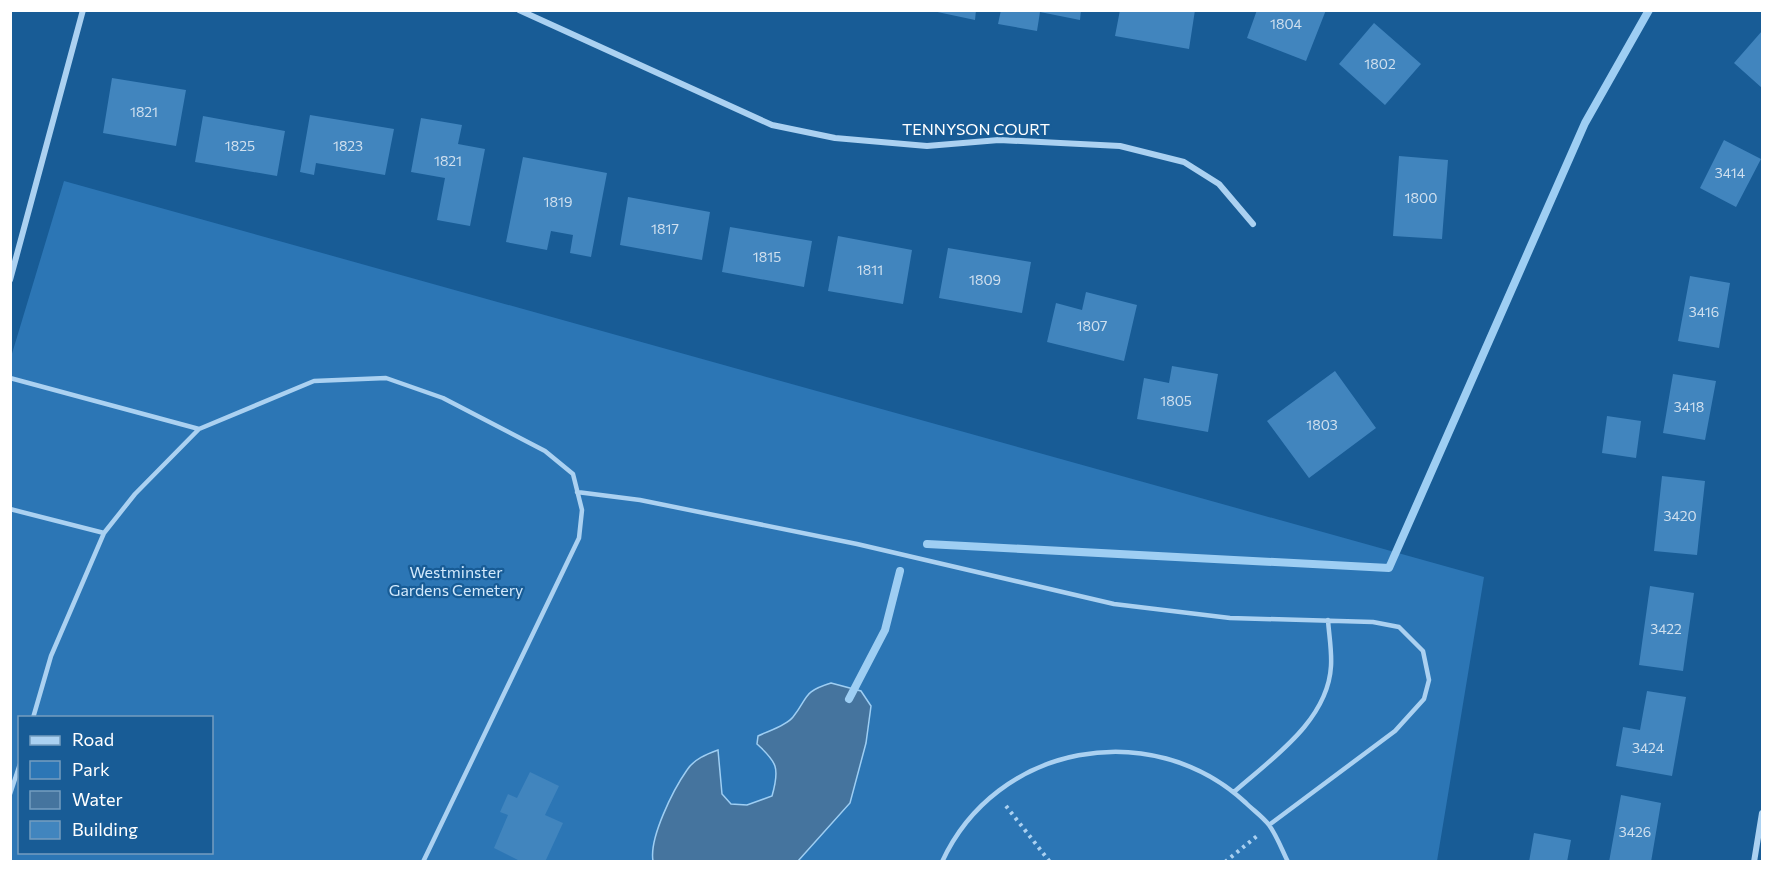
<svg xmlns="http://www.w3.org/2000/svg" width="1773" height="872" font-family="Commissioner,sans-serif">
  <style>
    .green { fill: #2c76b5; fill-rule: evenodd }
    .water { fill: #45749e; stroke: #9ecef3; stroke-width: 1.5 }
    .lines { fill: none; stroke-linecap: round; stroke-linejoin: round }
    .stream { stroke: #9ecef3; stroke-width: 8 }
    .building { fill: #4185be }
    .path { stroke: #abd1f1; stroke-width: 4; stroke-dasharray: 3 4.5; stroke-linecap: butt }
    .lane { stroke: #abd1f1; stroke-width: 4.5 }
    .street { stroke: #abd1f1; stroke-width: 6 }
    .labels { text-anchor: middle; stroke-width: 4.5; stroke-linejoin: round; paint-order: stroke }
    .number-label { font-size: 14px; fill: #d0e0ef }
    .street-label { font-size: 16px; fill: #fff; stroke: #185c96 }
    .park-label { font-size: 16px; fill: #d2e9fc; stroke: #185c96 }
  </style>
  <rect width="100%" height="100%" fill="#185c96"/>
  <path class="green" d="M64,181L1484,577L1437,861L11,862V357ZM20,718H212V852H20Z"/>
  <path class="water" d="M831,683L861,691L871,706L866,743L850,803L798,861H653C649,838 673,790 687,770C694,759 707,754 718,750L722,794L731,804L747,805L772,796C780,768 777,762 757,744L758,736C768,731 786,726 793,717C809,697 802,692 831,683Z"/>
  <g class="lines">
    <path class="stream" d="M927,544L1389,568L1585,123L1649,10
      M849,699L885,630L900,571"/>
  </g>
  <path class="building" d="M928,10H976L975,20Z
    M1001,10H1081L1080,20L1040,12L1037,31L998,24Z
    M1120,10H1195L1189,49L1115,36Z
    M1257,10H1326L1306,61L1247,38Z
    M1374,23L1421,64L1385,105L1339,64Z
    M1762,31V88L1734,63Z
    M112,78L186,90L176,146L103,133Z
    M310,115L394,129L385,175L316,163L314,175L300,172Z
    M203,116L285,131L277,176L195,162Z
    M421,118L462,125L458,144L485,149L470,226L437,220L445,178L411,172Z
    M1724,140L1761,159L1736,207L1700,188Z
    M1399,156L1448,160L1442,239L1393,236Z
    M523,157L607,173L591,257L570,253L573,235L551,231L547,250L506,242Z
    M628,197L710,212L702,260L620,245Z
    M730,227L812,241L804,287L722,272Z
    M838,236L912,250L903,304L828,291Z
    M948,248L1031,262L1022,313L939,298Z
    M1690,276L1730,283L1719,348L1678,341Z
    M1086,292L1137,305L1124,361L1047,342L1056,303L1082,310Z
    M1172,366L1218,374L1208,432L1137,419L1144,378L1169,383Z
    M1335,371L1376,428L1309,478L1267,421Z
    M1673,374L1716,381L1705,440L1663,433Z
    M1607,416L1641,421L1636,458L1602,453Z
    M1662,476L1705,481L1697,555L1654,551Z
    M1650,586L1694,593L1683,671L1639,665Z
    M1647,691L1686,697L1672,776L1616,766L1623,727L1640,730Z
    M530,772L559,786L545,815L563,823L545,862H522L494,848L508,815L500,812L508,794L517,798Z
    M1621,795L1661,803L1651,862H1609Z
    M1534,833L1571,840L1567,862H1529Z"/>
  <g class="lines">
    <path class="path" d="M1006,806L1050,862
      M1225,862L1257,836"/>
    <path class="lane" d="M10,378L199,429
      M577,492L640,500L857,544L1114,604L1230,618L1373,622L1399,627L1423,651L1429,680L1424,699L1395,731L1269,825
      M10,509L104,533
      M33,718L51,656L104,533L135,494L199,429L314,381L386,378L443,398L545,451L573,474L582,510L579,538L423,862
      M1234,792C1271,759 1328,721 1331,666C1332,651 1329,635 1328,620
      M10,794L20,764
      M942,862C996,744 1151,715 1246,803C1253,810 1263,817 1269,825C1277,836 1282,850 1288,862"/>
    <path class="street" d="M519,10L772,125L835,138L927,146L999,140L1120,146L1184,162L1219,184L1253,224
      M10,280L83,10
      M1754,862L1762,813"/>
  </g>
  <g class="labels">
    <g class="number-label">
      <text x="1286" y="29">1804</text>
      <text x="1380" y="69">1802</text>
      <text x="144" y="117">1821</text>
      <text x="240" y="151">1825</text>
      <text x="348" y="151">1823</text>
      <text x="448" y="166">1821</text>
      <text x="1730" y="178">3414</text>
      <text x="1421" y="203">1800</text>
      <text x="558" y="207">1819</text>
      <text x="665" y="234">1817</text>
      <text x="767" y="262">1815</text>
      <text x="870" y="275">1811</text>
      <text x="985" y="285">1809</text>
      <text x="1704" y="317">3416</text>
      <text x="1092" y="331">1807</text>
      <text x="1176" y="406">1805</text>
      <text x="1689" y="412">3418</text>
      <text x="1322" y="430">1803</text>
      <text x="1680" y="521">3420</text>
      <text x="1666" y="634">3422</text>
      <text x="1648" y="753">3424</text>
      <text x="1635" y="837">3426</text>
    </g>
    <g class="street-label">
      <text x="976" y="135">TENNYSON COURT</text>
    </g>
    <g class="park-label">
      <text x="456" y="578">Westminster<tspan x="456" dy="18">Gardens Cemetery</tspan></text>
    </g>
  </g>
  <rect width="1773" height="872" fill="none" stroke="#ffffff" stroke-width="24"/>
  <rect x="18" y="716" width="195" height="138" fill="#185c96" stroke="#749dc0" stroke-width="1.5"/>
  <rect x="30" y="736" width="30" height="9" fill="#abd1f1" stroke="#749dc0" stroke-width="1.5"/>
  <text x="72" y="746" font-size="18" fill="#ffffff">Road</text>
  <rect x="30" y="761" width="30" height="18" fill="#2c76b5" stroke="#749dc0" stroke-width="1.5"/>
  <text x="72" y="776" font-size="18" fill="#ffffff">Park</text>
  <rect x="30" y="791" width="30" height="18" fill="#45749e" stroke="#749dc0" stroke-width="1.5"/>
  <text x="72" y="806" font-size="18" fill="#ffffff">Water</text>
  <rect x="30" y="821" width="30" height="18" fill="#4185be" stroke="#749dc0" stroke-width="1.5"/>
  <text x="72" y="836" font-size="18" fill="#ffffff">Building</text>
</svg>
